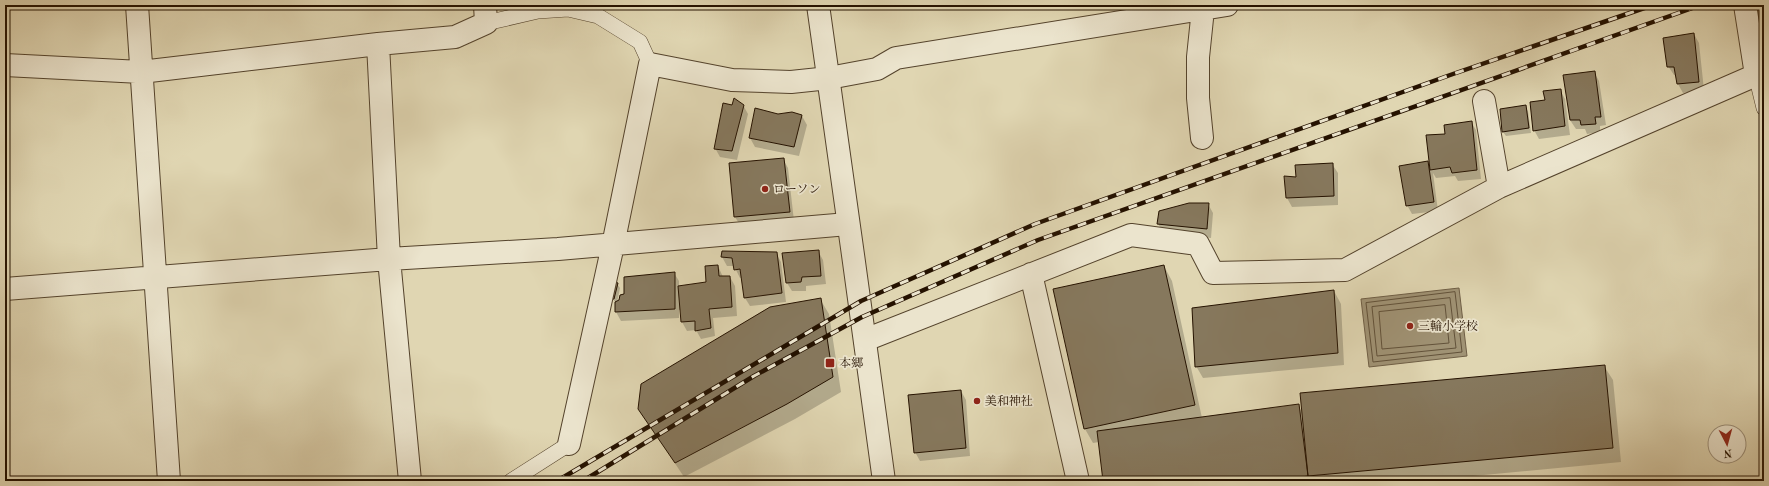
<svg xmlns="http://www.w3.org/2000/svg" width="1769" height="486" font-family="'Old Standard TT','Noto Serif JP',serif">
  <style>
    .water { fill: #a09375; stroke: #6f5f46 }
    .shadow { fill: #0003 }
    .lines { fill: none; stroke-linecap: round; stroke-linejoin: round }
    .shore { stroke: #62523a; stroke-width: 1 }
    .building { fill: #86785d; stroke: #251200 }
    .service-casing { stroke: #54432c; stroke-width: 16 }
    .minor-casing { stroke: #54432c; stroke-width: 24 }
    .tertiary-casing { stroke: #54432c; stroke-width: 24 }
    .service { stroke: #ebe4cd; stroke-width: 15 }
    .minor { stroke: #ebe4cd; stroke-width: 22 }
    .tertiary { stroke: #ebe4cd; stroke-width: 22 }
    .rail-casing { stroke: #251200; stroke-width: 4.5 }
    .rail { stroke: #ebe4cd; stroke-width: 3; stroke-dasharray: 9; stroke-linecap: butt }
    .poi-dot { fill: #8f2418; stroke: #ebe4cd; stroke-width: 1.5 }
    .labels { text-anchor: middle; stroke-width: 3.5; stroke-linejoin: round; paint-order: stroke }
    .poi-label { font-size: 12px; fill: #251200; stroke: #ebe4cd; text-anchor: start }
  </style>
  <rect width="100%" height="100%" fill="#e0d6b2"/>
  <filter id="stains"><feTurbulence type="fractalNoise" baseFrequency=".005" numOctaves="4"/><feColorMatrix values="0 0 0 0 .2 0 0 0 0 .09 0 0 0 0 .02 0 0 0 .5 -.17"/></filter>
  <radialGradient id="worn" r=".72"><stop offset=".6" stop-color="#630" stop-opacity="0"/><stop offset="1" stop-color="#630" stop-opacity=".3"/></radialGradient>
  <path class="water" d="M1459,288L1467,356L1369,367L1361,299Z"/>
  <path class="shadow" d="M1694,34L1699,43L1704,90L1683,93L1678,84L1677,76L1674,75L1668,66Z
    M1594,72L1599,81L1606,125L1600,126V132L1587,134L1585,129H1576L1570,120Z
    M1560,90L1565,99L1570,135L1539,139L1534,130L1546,101Z
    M743,105L748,114L737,160L720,157L715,148L733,106Z
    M1525,107L1528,111L1531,133L1506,136L1503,132L1501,110Z
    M778,115L802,116L807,125L799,156L755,147L750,138Z
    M1471,122L1476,130L1481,179L1458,181L1455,176L1436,178L1433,173L1438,211L1412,214L1407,205L1428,162L1431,168L1446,135Z
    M783,159L788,168L794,221L740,225L735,217Z
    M1332,164L1338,173V205L1292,207L1287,198L1297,178Z
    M1208,204L1213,213L1211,238L1164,233L1158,224Z
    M818,251L823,260L826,284L806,286V291H792L787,283Z
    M723,252L776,253L781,262L786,302L750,306L745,298L742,278H740L734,266H727L722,257Z
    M718,266L723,277H730L735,286L737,316L713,318L715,336L701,339L696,330L687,331L682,322L681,310H679V318L621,321L616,312V303L612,298L617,284L620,288L617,303L674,273L679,281V287L707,283Z
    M1164,266L1172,281L1202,418L1298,405L1303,414L1604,366L1613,380L1621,462L1421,481H1104L1099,442L1093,443L1085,429Z
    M1334,291L1341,304L1344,365L1203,378L1196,366Z
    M820,299L829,314L841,392L795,419L684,477L639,409Z
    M961,391L966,400L970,456L920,461L915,452Z"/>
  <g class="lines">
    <path class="shore" d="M1455,292L1462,352L1373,362L1366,303Z
      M1450,298L1456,348L1377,356L1372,307Z
      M1445,305L1449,343L1382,349L1379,312Z"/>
  </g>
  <path class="building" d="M1751,5H1764V42L1761,44Z
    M1694,33L1699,82L1677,84L1674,67H1667L1663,38Z
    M1595,71L1601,117H1595L1596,124L1581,125L1580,120H1570L1563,75Z
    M1561,89L1565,126L1533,131L1530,102L1545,100L1543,91Z
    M734,98L744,105L732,151L714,149L723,103L732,105Z
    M1526,105L1529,128L1502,132L1500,109Z
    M755,108L778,114L792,112L802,115L794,147L749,138Z
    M1472,121L1477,170L1452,173L1450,167L1430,170L1426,135L1445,134L1444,125Z
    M784,158L790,212L734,217L729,163Z
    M1428,161L1434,202L1406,206L1399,166Z
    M1333,163L1334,196L1286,198L1284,176L1296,177L1295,165Z
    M1189,203H1209L1207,229L1157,224L1159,211Z
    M819,250L821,276L802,277L801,282L786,283L782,253Z
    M722,251L777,252L782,293L744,298L740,269L734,270L732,258L721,257Z
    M718,265L719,276H730L732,307L709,309L711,328L695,331V321L681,322L678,286L706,282L705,266Z
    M1164,265L1195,405L1084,429L1053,289Z
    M675,272V309L615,312V302L619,300L620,295L624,294V277Z
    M615,282L618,283L614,299H611Z
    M1334,290L1338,353L1195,367L1192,308Z
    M821,298L833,377L787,404L675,463L638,409L641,384L770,307Z
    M1605,365L1613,448L1308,476L1300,393Z
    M961,390L966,448L914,453L908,395Z
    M1299,404L1308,476L1274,481H1103L1097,431Z"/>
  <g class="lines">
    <g class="service-casing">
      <path id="service" d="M486,23L538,11L568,9L598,16L640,42L650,64
        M1760,66L1756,75L1764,108
        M511,481L569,444"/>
    </g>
    <g class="minor-casing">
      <path id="minor" d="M137,5L169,481
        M378,44L389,259L410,481
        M5,65L141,72L378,44L455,37L486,23L485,5
        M1484,101L1499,187
        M1202,138L1198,98V57L1203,9
        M1031,274L1078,481
        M5,289L389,259L558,249L848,224
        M865,340L1131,235L1198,244L1213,273L1345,270L1499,187L1756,75L1745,5
        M569,444L613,245L650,64L732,80L791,82L829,78L877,69L896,58L1227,5"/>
    </g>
    <g class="tertiary-casing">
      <path id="tertiary" d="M818,5C841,164 862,322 884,481"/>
    </g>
    <use href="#service" class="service"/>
    <use href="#minor" class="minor"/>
    <use href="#tertiary" class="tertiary"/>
    <g class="rail-casing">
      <path id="rail" d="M557,481L861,301L1035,224L1453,74L1653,5
        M583,481L754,376L862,317L1038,240L1701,5"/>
    </g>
    <use href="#rail" class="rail"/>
  </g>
  <g class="poi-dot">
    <circle cx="765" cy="189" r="4"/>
    <circle cx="1410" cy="326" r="4"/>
    <rect x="825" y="358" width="10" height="10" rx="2"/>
    <circle cx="977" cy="401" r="4"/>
  </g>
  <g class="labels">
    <g class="poi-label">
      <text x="773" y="193">ローソン</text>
      <text x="1418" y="330">三輪小学校</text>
      <text x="839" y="367">本郷</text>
      <text x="985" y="405">美和神社</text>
    </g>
  </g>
  <rect width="1769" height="486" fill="none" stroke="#e0d6b2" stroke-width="20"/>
  <rect x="6" y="6" width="1757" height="474" fill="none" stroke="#251200" stroke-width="2"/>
  <rect x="10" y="10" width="1749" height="466" fill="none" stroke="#251200"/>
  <g transform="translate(1727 444) rotate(174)"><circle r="19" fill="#ebe4cd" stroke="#9c907b"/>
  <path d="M0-3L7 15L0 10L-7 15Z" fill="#8f2418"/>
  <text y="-6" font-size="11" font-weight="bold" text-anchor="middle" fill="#251200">N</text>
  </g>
  <rect width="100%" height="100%" filter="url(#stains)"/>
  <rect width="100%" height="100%" fill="url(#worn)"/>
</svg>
